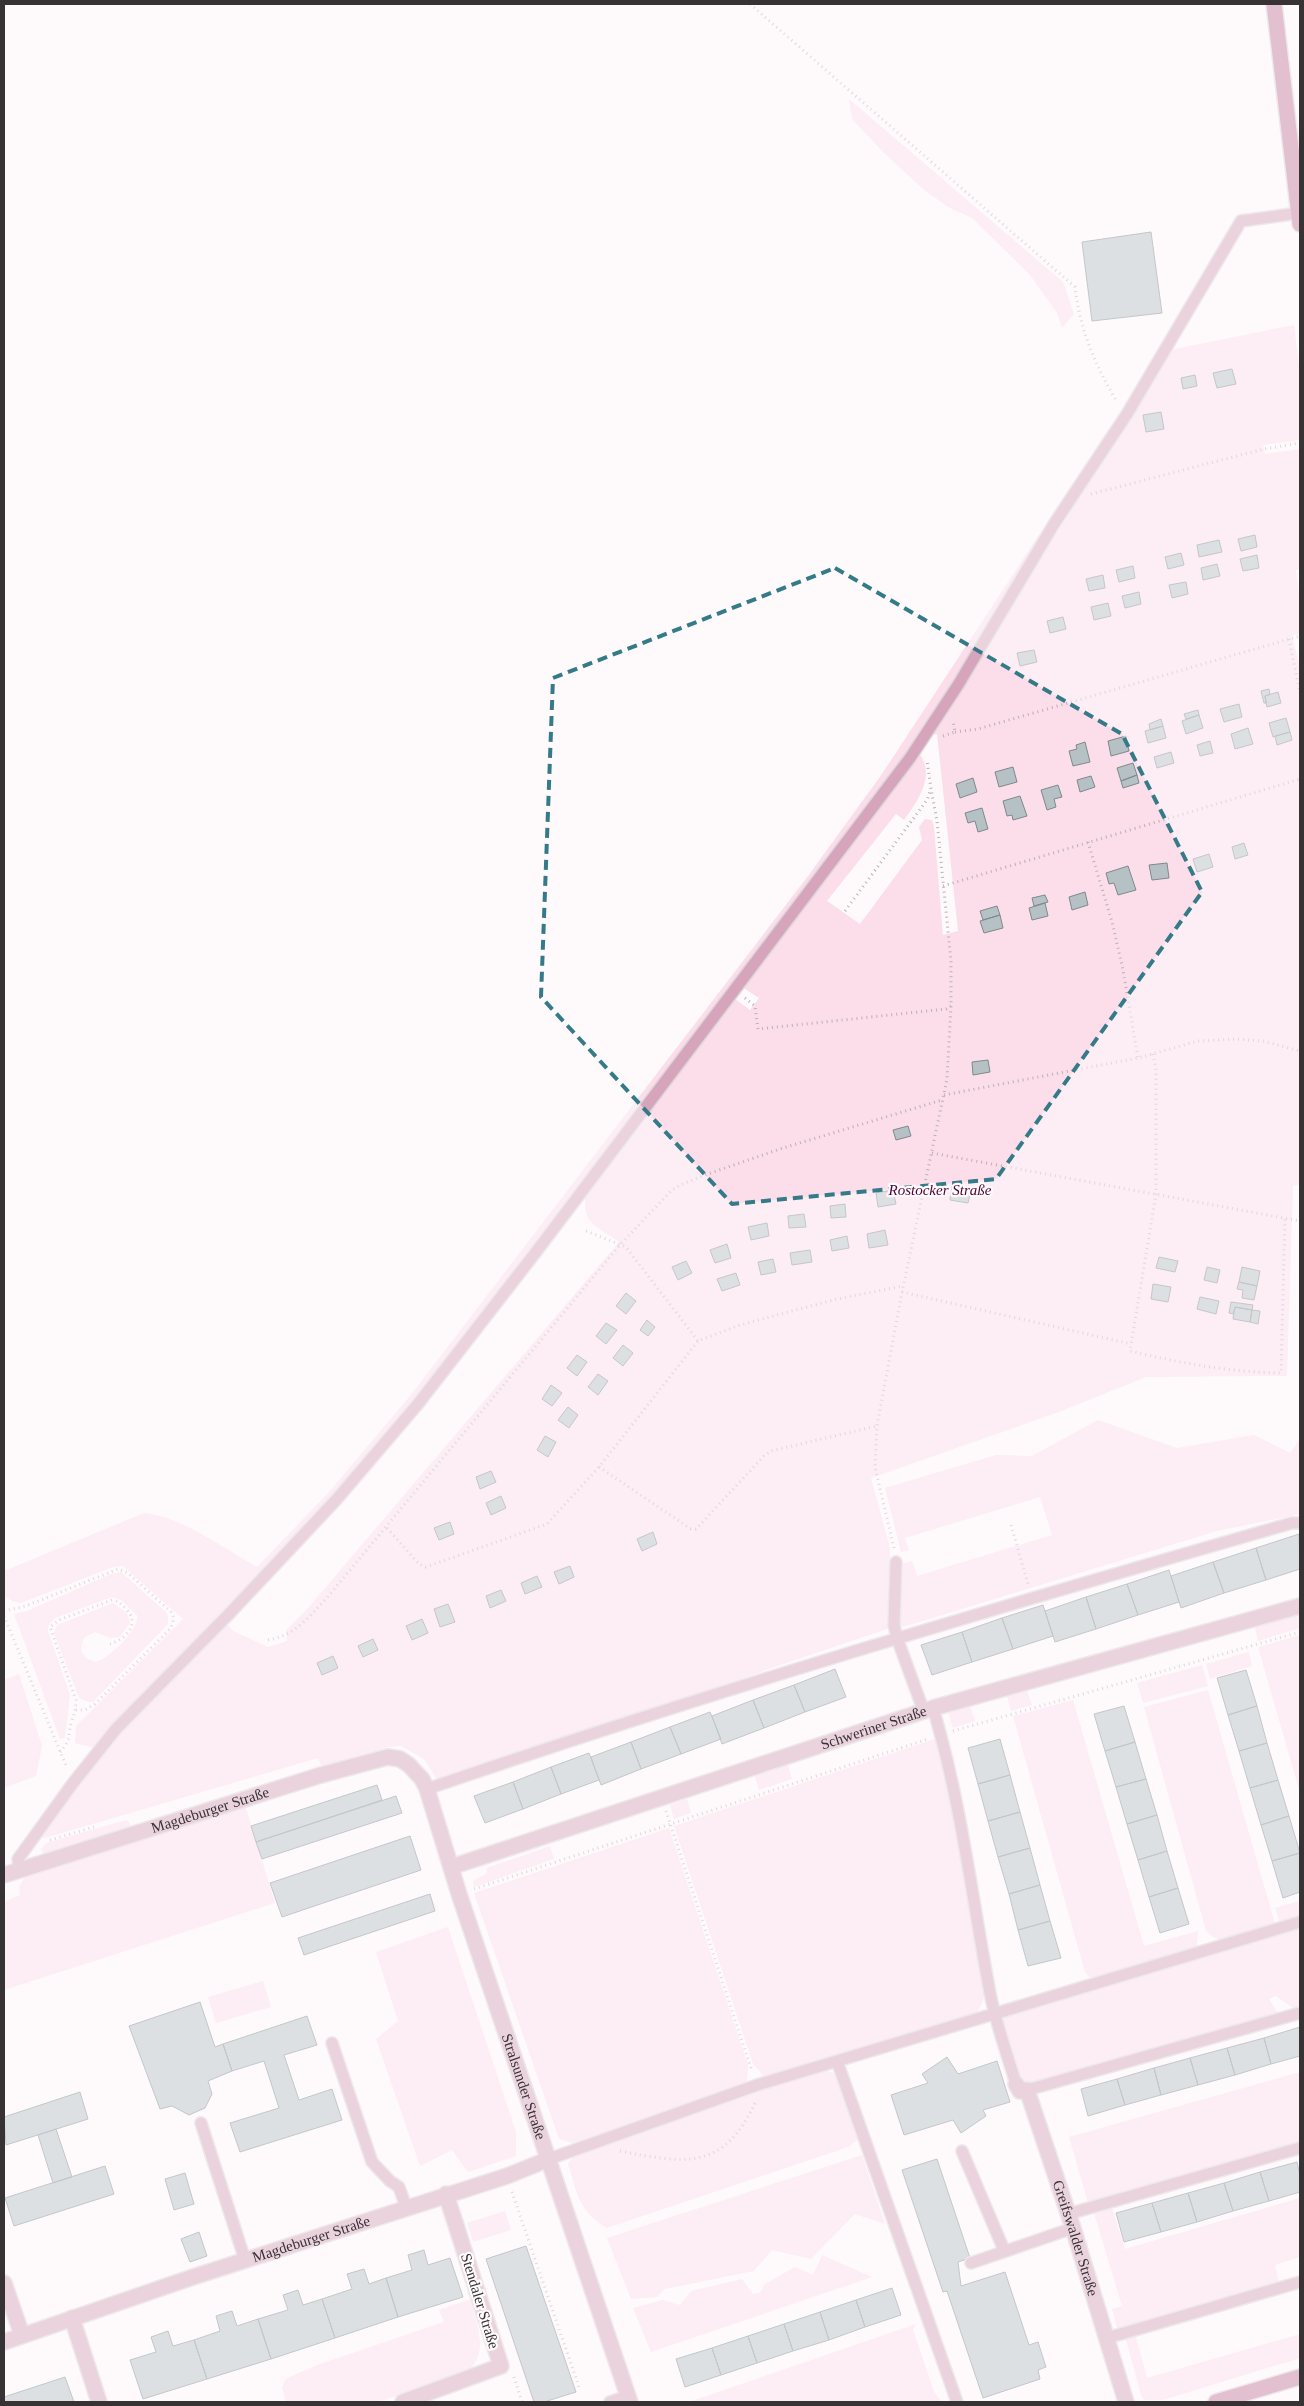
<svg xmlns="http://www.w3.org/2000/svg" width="1304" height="2406" font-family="'Times New Roman',serif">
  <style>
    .green { fill: #fcddea }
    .building { fill: #b5c1c4; stroke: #7e898b }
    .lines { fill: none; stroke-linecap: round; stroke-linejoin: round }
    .lane-casing { stroke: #dad6d8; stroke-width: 14 }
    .street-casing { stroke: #dad6d8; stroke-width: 18 }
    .secondary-casing { stroke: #dad6d8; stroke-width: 18 }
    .path { stroke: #b7b3b5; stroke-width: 3; stroke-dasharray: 1 4; stroke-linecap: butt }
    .lane { stroke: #d6a5bb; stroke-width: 11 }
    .street { stroke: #d6a5bb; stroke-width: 15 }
    .secondary { stroke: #c17a9b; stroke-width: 15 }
    .marked { fill: none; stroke: #357a88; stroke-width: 4; stroke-dasharray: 10 6; stroke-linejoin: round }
    .labels { text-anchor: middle; stroke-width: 4.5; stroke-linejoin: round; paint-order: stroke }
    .park-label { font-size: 15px; font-style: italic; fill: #4f0332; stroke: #fefafc }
    .street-label { font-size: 15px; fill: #373234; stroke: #fefafc }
  </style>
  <rect width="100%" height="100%" fill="#fefafc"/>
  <path class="green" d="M849,99L1063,282L1074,314L1062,328L1057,313L1030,275L972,218L948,207L924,190L884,153L852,119Z
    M1294,325L1300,375V440L1263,445L1265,454L1300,449V569L1296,570L1300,604V633L1292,636L1300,668V1184L1293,1186L1287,1376L1146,1377L1059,1412L871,1478L890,1548L887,1629L438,1781L424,1759L401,1746L388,1747L322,1767L318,1758L45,1838L41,1837L101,1752L225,1622L233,1631L268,1647L287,1641L286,1630L309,1607L619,1242C598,1226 581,1225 586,1193L734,998L750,1010L759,998L742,987L919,753C936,775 918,801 904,820L896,814L827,901L860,924L922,840L919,827L925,819L932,820L934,827L943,935L958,931L937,734L932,735L1170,350Z
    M1111,425L1114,427L1018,575L916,741L414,1401L333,1497L226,1612L94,1748L75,1743L76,1726L183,1619L123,1566L113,1567L21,1603L14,1602L4,1596V1571L144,1513C182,1517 223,1548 257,1567L329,1492L410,1396L808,876L882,774Z
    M1098,1420L1177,1448L1254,1435L1290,1453L1300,1439V1514L1217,1531L903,1627L901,1625V1564L912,1561L917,1576L1052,1535L1040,1497L905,1538L909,1550L901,1552L885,1488L996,1455L1032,1456Z
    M121,1572L166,1612L168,1616V1624L93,1702H88L79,1698L76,1690L54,1633L57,1625L113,1603L127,1613L130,1623L120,1637L111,1638L95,1632L85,1637C77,1649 82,1659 96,1662C108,1659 140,1630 137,1615L121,1600L112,1597L55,1618L48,1626V1631L70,1695L65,1738L60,1739L14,1614L27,1611L111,1574Z
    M1293,1614H1300V1628L1258,1641L1254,1625Z
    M1300,1635V1793L1258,1647Z
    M1249,1652L1252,1666L1210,1679L1206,1664Z
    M1202,1665L1208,1686L1143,1703L1137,1683Z
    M19,1674L42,1746L36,1776L4,1788V1680Z
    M1027,1690L1032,1705L1011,1711L1007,1696Z
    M1208,1690L1275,1924L1223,1941L1213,1937L1206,1931L1144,1707Z
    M1073,1700L1144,1946L1198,1931L1197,1945L1193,1950L1095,1978L1089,1977L1085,1972L1013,1716Z
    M970,1706L975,1721L953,1728L949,1713Z
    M938,1738L985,1982C985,1995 984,2003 976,2013L766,2079L753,2064L674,1826Z
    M788,1765L792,1779L759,1790L755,1776Z
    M687,1799L691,1813L674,1819L670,1805Z
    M246,1808L275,1903L4,1990V1910L6,1901L20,1895L19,1887L26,1875Z
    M126,1820L129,1822L131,1829L44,1855L41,1849L46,1843Z
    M669,1828L748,2065L747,2083L590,2139L572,2143L559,2139L474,1893Z
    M550,1846L554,1859L474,1887L473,1881L486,1874L487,1868Z
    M1300,1901V1917L1280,1923L1275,1908Z
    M448,1927L516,2132V2156L468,2172L452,2150L420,2166L376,2039L398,2021L376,1952Z
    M1300,1927V2010L1297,2011L1276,1996L1269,1999L1279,2015L1024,2088L1001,2017Z
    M263,1981L271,2007L216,2023L208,1997Z
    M823,2070L834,2073L859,2139L848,2147L607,2228C579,2212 577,2193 568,2164L572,2158L584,2149L755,2090Z
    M1300,2072V2144L1088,2203L1069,2137Z
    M862,2155L885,2224L855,2214L811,2259L772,2250L754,2271L665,2289L657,2297L631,2299L607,2238Z
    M1300,2198V2257L1275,2265L1279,2282L1117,2328L1112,2309L1122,2306L1094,2213L1112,2208L1125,2249Z
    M505,2211L511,2230L473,2242L467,2223Z
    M822,2255L872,2277L651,2352L633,2308L663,2300L680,2305L691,2291L742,2279L753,2294L760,2293L765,2284L795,2267L813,2275Z
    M471,2299C477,2326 491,2357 463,2374L378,2402H286L282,2387L287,2378L320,2364L444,2322L439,2310Z
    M916,2324L913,2330L934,2392L942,2402H689Z
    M1135,2334L1147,2378L1300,2334V2358L1163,2400H1144L1141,2395L1126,2340Z"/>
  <path class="building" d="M1151,232L1162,313L1092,321L1082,242Z
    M1232,369L1236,384L1217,388L1213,373Z
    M1195,375L1197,386L1183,389L1181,378Z
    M1161,412L1164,429L1146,432L1143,415Z
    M1255,535L1257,547L1241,551L1238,539Z
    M1219,540L1222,552L1199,557L1197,545Z
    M1181,553L1184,565L1168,569L1165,557Z
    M1257,555L1259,568L1243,571L1240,559Z
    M1217,564L1220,576L1203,580L1201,568Z
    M1133,566L1135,578L1119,582L1116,570Z
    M1103,575L1105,588L1089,591L1086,579Z
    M1186,582L1188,594L1172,598L1169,585Z
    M1139,592L1141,604L1125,608L1122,596Z
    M1108,603L1111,616L1094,620L1091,607Z
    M1063,617L1066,629L1050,633L1047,621Z
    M1034,650L1037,662L1020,666L1017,653Z
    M1269,689L1270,694L1265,696L1266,703H1264L1261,691Z
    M1278,692L1281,703L1267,707L1265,696Z
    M1239,704L1242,717L1224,722L1220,709Z
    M1198,710L1199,715L1186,719L1184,714Z
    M1199,715L1203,728L1186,734L1182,721Z
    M1286,718L1290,732L1273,737L1269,723Z
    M1161,719L1163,726L1150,730L1149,724Z
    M1163,726L1166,738L1148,743L1145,731Z
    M1248,728L1253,744L1235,749L1231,734Z
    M1290,732L1292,740L1277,745L1275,736Z
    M1126,736L1129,751L1111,756L1108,741Z
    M1210,741L1213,753L1200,756L1197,745Z
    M1085,742L1090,762L1073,766L1069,751L1077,749L1076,745Z
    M1171,752L1174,763L1157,768L1154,757Z
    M1133,763L1137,775L1121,781L1117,768Z
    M1013,767L1017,782L999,787L995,772Z
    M1137,775L1139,783L1123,788L1121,781Z
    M1091,776L1095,787L1080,792L1077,780Z
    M973,778L977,792L960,798L956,784Z
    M1058,785L1062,797L1054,799L1056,807L1047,810L1041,790Z
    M1020,796L1027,816L1013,820L1012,815L1007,816L1003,801Z
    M982,808L988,829L978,832L975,821L968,823L965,813Z
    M1244,843L1248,855L1235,859L1232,847Z
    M1209,854L1213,867L1197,872L1193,859Z
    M1167,863L1169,878L1152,880L1149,865Z
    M1128,866L1136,890L1118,895L1114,883L1109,884L1106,873Z
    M1085,892L1088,905L1072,910L1069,897Z
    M1045,895L1048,902L1034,906L1032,898Z
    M1045,903L1048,916L1032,920L1029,908Z
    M997,906L1000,915L983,920L980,911Z
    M1000,915L1003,928L984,933L980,921Z
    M988,1060L990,1072L973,1075L972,1062Z
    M908,1126L911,1136L896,1140L893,1130Z
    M952,1186L971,1190L968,1203L950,1200Z
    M893,1190L896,1204L878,1207L876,1193Z
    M845,1204L846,1217L831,1218L830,1206Z
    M804,1214L806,1227L789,1228L788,1216Z
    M767,1223L769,1236L751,1240L748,1227Z
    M885,1230L888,1245L869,1248L867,1234Z
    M847,1236L849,1248L832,1251L830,1240Z
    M727,1244L731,1258L715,1263L710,1250Z
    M810,1250L812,1262L792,1265L790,1253Z
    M1159,1257L1178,1261L1175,1272L1156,1268Z
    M773,1259L776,1272L761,1275L758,1262Z
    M686,1261L692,1273L678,1280L672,1267Z
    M1207,1267L1220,1270L1217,1283L1204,1280Z
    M1242,1267L1260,1271L1257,1286L1239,1282Z
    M736,1273L740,1285L722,1291L717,1279Z
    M1239,1282L1257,1286L1254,1300L1242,1298L1243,1290L1237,1289Z
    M1153,1284L1171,1287L1168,1302L1151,1299Z
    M626,1293L636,1301L626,1314L616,1306Z
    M1200,1297L1219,1301L1216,1314L1197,1309Z
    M1231,1302L1253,1305L1252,1310L1235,1307L1233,1314L1229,1313Z
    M1235,1307L1252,1310L1250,1322L1233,1319Z
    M1252,1310L1260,1311L1258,1324L1250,1322Z
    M647,1320L655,1327L648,1336L640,1330Z
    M606,1323L617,1330L606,1344L596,1336Z
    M623,1345L633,1353L623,1366L613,1358Z
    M577,1355L587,1362L577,1376L567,1368Z
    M598,1374L608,1381L598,1395L588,1387Z
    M551,1385L562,1393L552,1406L542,1399Z
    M568,1407L578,1415L569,1428L558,1420Z
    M545,1436L556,1442L548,1457L537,1450Z
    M491,1471L496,1482L480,1489L476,1477Z
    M501,1496L506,1508L491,1515L486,1503Z
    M450,1522L454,1534L439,1540L434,1528Z
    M653,1532L657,1544L642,1551L637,1539Z
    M1299,1534L1300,1569L1266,1580L1256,1548Z
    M1256,1548L1266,1580L1224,1593L1213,1562Z
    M1213,1562L1224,1593L1181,1608L1171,1576Z
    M570,1566L574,1577L559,1584L554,1572Z
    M1169,1570L1179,1602L1138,1615L1127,1584Z
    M537,1576L542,1587L525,1594L521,1583Z
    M1127,1584L1138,1615L1096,1629L1086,1597Z
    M501,1590L506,1601L490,1608L486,1596Z
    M1086,1597L1096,1629L1055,1642L1045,1611Z
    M448,1604L455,1622L440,1627L434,1609Z
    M1043,1605L1053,1636L1013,1649L1002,1618Z
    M1002,1618L1013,1649L972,1662L962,1632Z
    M422,1619L428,1633L412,1640L406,1626Z
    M962,1632L972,1662L932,1675L921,1645Z
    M373,1639L378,1650L363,1657L358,1646Z
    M333,1656L338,1668L322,1675L317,1663Z
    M835,1669L846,1697L805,1712L794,1685Z
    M1246,1670L1257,1706L1228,1715L1217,1678Z
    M794,1685L805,1712L764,1728L753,1700Z
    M753,1700L764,1728L722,1744L712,1716Z
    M1124,1706L1135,1742L1105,1751L1094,1714Z
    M1257,1706L1267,1743L1239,1751L1228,1715Z
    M710,1712L721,1739L681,1754L670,1727Z
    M670,1727L681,1754L641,1769L631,1742Z
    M1000,1739L1010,1775L978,1784L968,1748Z
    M631,1742L641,1769L601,1785L591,1757Z
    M1135,1742L1146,1779L1116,1787L1105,1751Z
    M1267,1743L1278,1780L1250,1788L1239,1751Z
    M589,1753L599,1780L561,1794L551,1767Z
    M551,1767L561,1794L523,1809L513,1782Z
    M1010,1775L1020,1812L988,1821L978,1784Z
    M1146,1779L1157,1815L1127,1824L1116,1787Z
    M1278,1780L1289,1816L1261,1825L1250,1788Z
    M513,1782L523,1809L485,1823L474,1796Z
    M377,1785L382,1800L256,1842L251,1826Z
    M396,1796L402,1813L262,1859L256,1842Z
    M1020,1812L1030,1848L998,1857L988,1821Z
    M1157,1815L1167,1851L1138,1860L1127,1824Z
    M1289,1816L1300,1853L1272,1861L1261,1825Z
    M410,1836L421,1870L282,1917L270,1883Z
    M1030,1848L1040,1885L1009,1894L998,1857Z
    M1167,1851L1178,1888L1149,1897L1138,1860Z
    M1300,1853V1892L1283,1898L1272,1861Z
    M1040,1885L1050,1921L1018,1930L1009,1894Z
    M1178,1888L1189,1924L1160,1933L1149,1897Z
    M430,1894L435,1911L304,1955L298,1938Z
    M1050,1921L1061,1958L1028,1966L1018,1930Z
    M200,2002L215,2047L223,2044L232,2071L208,2081L212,2094L205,2108L189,2115L172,2106L160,2109L129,2026Z
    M307,2016L317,2045L284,2055L299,2100L332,2089L342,2120L240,2152L230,2123L279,2108L264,2061L232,2071L223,2044Z
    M1300,2027V2056L1271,2064L1264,2038Z
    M1264,2038L1271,2064L1235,2075L1227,2048Z
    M1227,2048L1235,2075L1198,2085L1190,2058Z
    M947,2057L958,2074L997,2061L1010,2102L983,2110L986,2116L961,2133L953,2120L904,2135L891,2095L928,2083L922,2074Z
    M1190,2058L1198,2085L1161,2095L1154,2068Z
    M1154,2068L1161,2095L1125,2105L1117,2079Z
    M1117,2079L1125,2105L1088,2116L1081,2089Z
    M80,2092L88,2119L6,2145L4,2117Z
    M56,2129L72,2177L53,2183L38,2135Z
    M937,2159L970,2258L958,2262L961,2286L1005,2272L1029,2345L1038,2342L1046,2367L1038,2370L1040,2379L983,2398L947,2291L943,2292L902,2170Z
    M1297,2162L1300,2175V2192L1269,2201L1260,2172Z
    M105,2166L114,2194L14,2226L5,2198Z
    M1260,2172L1269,2201L1233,2211L1224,2183Z
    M185,2173L194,2204L174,2210L165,2179Z
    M1224,2183L1233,2211L1197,2222L1188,2193Z
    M1188,2193L1197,2222L1161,2232L1152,2203Z
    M1152,2203L1161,2232L1124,2242L1116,2213Z
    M199,2232L207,2256L190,2262L181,2239Z
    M526,2246L576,2392L544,2402H534L486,2259Z
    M424,2250L428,2265L450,2258L463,2297L398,2317L386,2278L412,2270L408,2255Z
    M364,2269L369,2284L386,2278L398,2317L335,2338L322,2299L352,2289L347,2274Z
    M892,2288L901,2315L865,2327L856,2300Z
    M298,2290L303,2305L322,2299L335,2338L271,2359L258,2319L288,2310L283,2295Z
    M856,2300L865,2327L829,2340L820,2312Z
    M232,2311L237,2326L258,2319L271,2359L207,2379L194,2340L220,2331L216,2316Z
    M820,2312L829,2340L793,2351L784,2324Z
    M784,2324L793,2351L757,2363L748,2336Z
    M168,2331L173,2346L194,2340L207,2379L143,2399L130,2360L156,2352L151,2337Z
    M748,2336L757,2363L721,2375L712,2348Z
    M712,2348L721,2375L685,2387L676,2359Z
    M65,2377L74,2402H4V2397Z"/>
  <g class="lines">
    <g class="lane-casing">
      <path id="lane" d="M896,1562L894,1625L897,1638L924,1712
        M933,1708C961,1801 972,1898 990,1993C996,2024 1007,2054 1016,2084
        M427,1789C712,1691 1002,1606 1292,1523H1300
        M20,1870L18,1859L73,1783L116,1729L230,1613L337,1499L418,1404L536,1252L910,758L958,685L1054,524L1127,414L1241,221L1299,213
        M332,2043L372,2162L390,2181L399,2187L406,2207
        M837,2061L957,2402
        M1027,2090L1300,2013
        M201,2123L245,2260
        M962,2151L1004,2250
        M549,2159L757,2085L1300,1922
        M1068,2214L1300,2148
        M971,2263L1073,2228
        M1107,2338L1300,2282
        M610,2402L628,2396"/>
    </g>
    <g class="street-casing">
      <g id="street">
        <path id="s1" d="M451,1867L933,1708L1300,1606"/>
        <path id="s2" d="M4,1875L321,1775L388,1757L400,1759L409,1765L422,1779L427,1789L459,1894L630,2402"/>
        <path id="s3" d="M1016,2084L1020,2091L1027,2090L1073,2228L1126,2402"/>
        <path d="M4,2283L22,2335"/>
        <path d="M72,2318L99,2402"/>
        <path id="s4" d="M4,2342L193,2277L507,2176L549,2159"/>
        <path d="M403,2402L501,2366L446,2194"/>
      </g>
    </g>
    <g class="secondary-casing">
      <path id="secondary" d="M1274,4L1300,224
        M1216,2402L1300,2377"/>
    </g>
    <path class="path" d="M750,4L1075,287C1080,330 1095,365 1117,402
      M1091,494L1264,449L1300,443
      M1289,639L1300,693
      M955,732L978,729L1300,636
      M943,736L955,732L953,721
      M1088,842L1112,922L1123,970L1138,1058
      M943,886L1300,779
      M845,911L927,800L931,789L927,760
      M745,998L755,1006L758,1029L946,1009L951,1006
      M1153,1054L1156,1070V1194L1130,1351C1180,1363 1229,1372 1281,1373L1285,1219
      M944,1095L1138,1058L1198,1041L1236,1039L1263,1041L1300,1051
      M932,1153L1300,1221
      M586,1231L626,1247L698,1341
      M902,1292L1131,1344
      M599,1467L691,1529H696L764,1456L771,1451L877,1426
      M1011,1525L1028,1584
      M387,1528L419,1564L426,1567L547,1524L599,1467L698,1341L740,1325L837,1299L903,1286
      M894,1548L875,1467L877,1426L902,1292L947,1079L951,1006V961L937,821L931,789
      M4,1611L26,1606L118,1569L128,1573L171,1612L174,1618L171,1628L95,1704L85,1710H76
      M4,1616L67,1768
      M268,1640C294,1636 308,1618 326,1599L619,1246L671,1191L680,1185L705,1175L783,1148L942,1100
      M953,1731L1300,1632
      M60,1752C72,1738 67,1739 71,1723C74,1715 76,1710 76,1700L50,1627L59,1620L112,1600C118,1601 122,1604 126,1609C141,1624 126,1639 110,1644
      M666,1811L752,2071
      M50,1840L94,1827
      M474,1889L928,1739
      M620,2151C686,2164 724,2171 756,2101
      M512,2192L580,2390
      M514,2377L522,2402"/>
    <use href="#lane" class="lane"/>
    <use href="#street" class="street"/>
    <use href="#secondary" class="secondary"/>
  </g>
  <path d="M0 0H1304V2406H0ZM835,568L1122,734L1202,892L996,1179L732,1204L541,997L553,678Z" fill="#fefafc" fill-opacity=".55" fill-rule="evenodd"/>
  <path class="marked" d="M835,568L1122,734L1202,892L996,1179L732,1204L541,997L553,678Z"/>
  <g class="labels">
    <g class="park-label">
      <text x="940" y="1195">Rostocker Straße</text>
    </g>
    <g class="street-label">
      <text dy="5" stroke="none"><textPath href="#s1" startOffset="445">Schweriner Straße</textPath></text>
      <text dy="5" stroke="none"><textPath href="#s2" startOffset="216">Magdeburger Straße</textPath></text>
      <text dy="5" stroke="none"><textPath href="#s2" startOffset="768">Stralsunder Straße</textPath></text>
      <text dy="5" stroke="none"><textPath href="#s4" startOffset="324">Magdeburger Straße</textPath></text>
      <text dy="5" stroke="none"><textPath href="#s3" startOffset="171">Greifswalder Straße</textPath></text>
      <text transform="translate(480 2301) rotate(73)" y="5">Stendaler Straße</text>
    </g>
  </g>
  <rect width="1304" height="2406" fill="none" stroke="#373234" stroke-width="10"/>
</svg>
